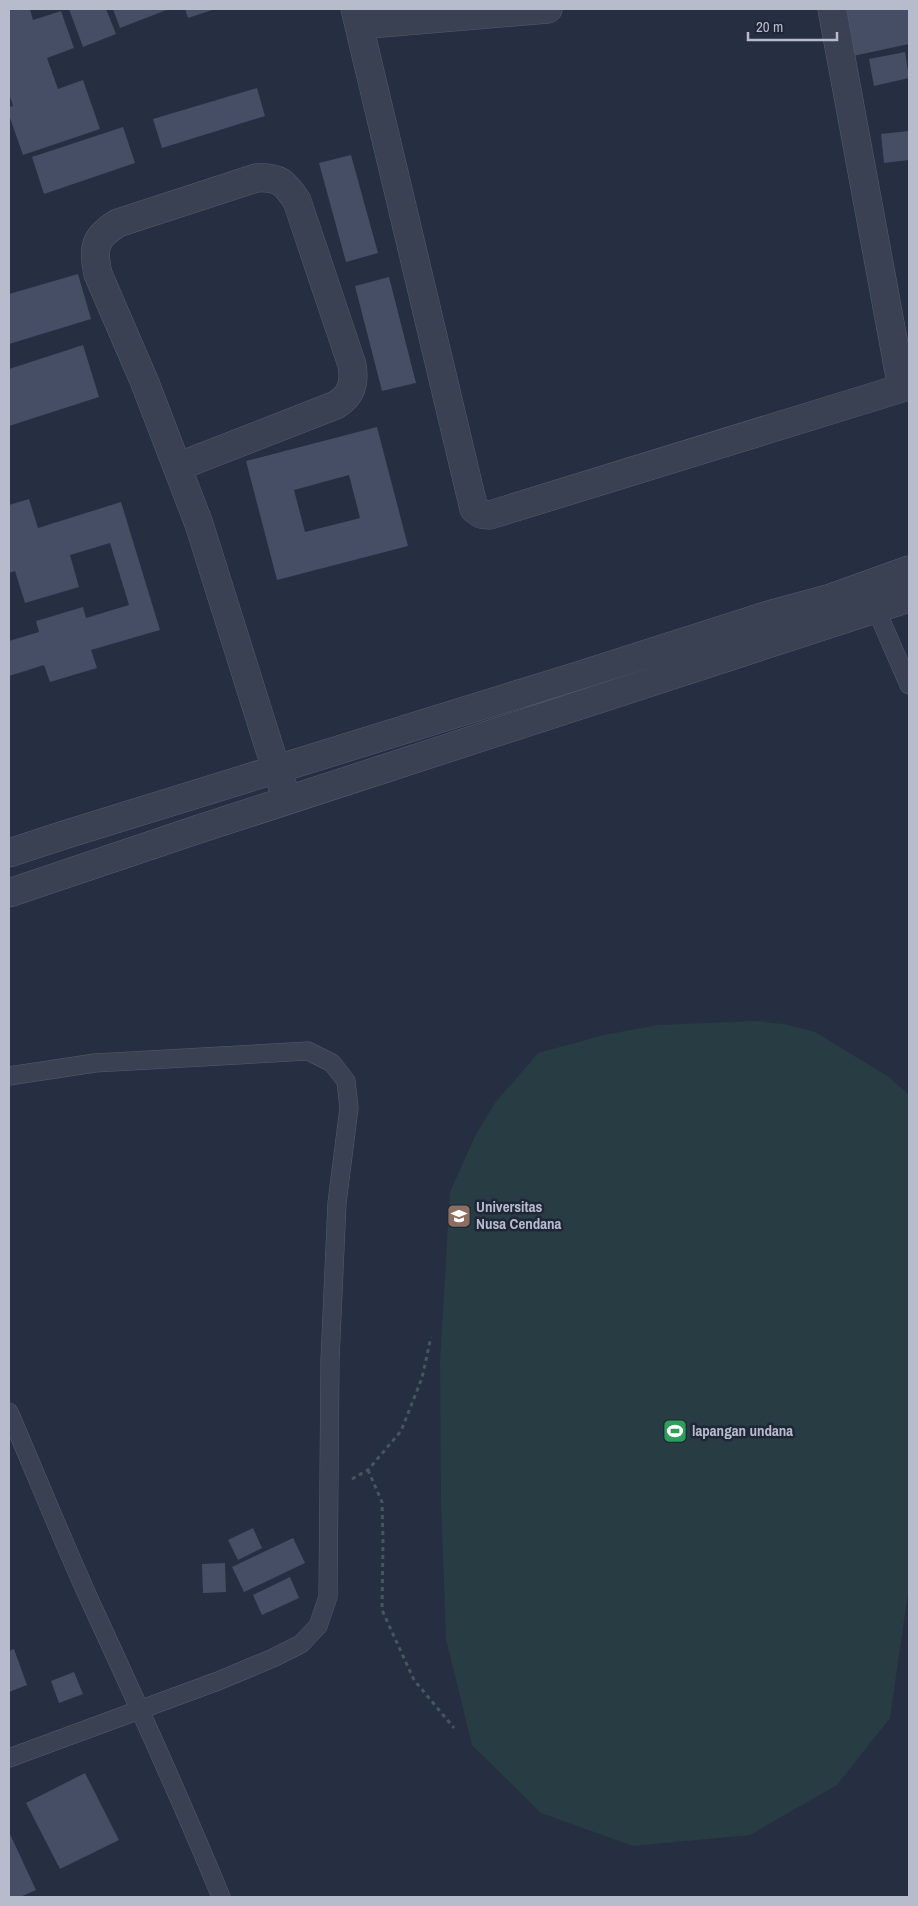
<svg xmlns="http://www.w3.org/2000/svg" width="918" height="1906" font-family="'Archivo Narrow',sans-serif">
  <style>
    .pitch { fill: #283c43 }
    .building { fill: #454e64; fill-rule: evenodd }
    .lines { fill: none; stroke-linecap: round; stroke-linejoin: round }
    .lane-casing { stroke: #555c6c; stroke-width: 19 }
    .street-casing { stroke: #555c6c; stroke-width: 29 }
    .path { stroke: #43585d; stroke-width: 3; stroke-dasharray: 4 4; stroke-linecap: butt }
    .lane { stroke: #3a4152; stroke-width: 18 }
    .street { stroke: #3a4152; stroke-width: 28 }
    .labels { text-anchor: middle; stroke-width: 5; stroke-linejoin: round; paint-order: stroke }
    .poi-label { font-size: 15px; font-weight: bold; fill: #b7bccc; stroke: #1f2637; text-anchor: start }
  </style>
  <rect width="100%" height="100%" fill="#262e42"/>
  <path class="pitch" d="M756,1021L783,1024L815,1032L889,1077L909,1095V1586L890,1718L837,1785L750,1835L633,1846L541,1813L472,1745L446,1639L441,1502L440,1361L450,1192L476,1134L495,1103L538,1053L604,1035L658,1025Z"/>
  <path class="building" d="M9,9H30L33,20L61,11L74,48L47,58L58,89L83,80L100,129L23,155L9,115V107L13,106L9,93Z
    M69,9H106L116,34L83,47Z
    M113,9H169L120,28Z
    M185,9H215L188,18Z
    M843,9H909V44L853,56Z
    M905,52L909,78L874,86L869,59Z
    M257,88L265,116L162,148L153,119Z
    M123,127L135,163L44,194L32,157Z
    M909,131V160L884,163L881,134Z
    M351,155L378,253L346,262L319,163Z
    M78,274L91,319L9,344V294Z
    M389,277L416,383L382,391L355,286Z
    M83,345L99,397L9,426V369Z
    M377,427L408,546L277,580L246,461ZM349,475L360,518L305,532L294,490Z
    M29,499L38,528L121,502L160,630L91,650L97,668L50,682L44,665L9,676V641L39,632L36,621L83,607L86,618L129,605L110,543L70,555L79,587L25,603L15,571L9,573V505Z
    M253,1528L262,1548L238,1560L228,1540Z
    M293,1538L305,1563L244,1592L232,1567Z
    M225,1563L226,1592L203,1593L202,1564Z
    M290,1577L299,1598L262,1615L253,1595Z
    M14,1649L27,1685L9,1692V1651Z
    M74,1672L83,1694L59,1703L51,1681Z
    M85,1773L119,1840L60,1869L26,1803Z
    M9,1832L36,1890L20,1897H9Z"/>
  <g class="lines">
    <g class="lane-casing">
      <path id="lane" d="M876,609L909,685
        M9,1076L95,1063L308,1051L332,1063L346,1081L349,1108L337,1203L330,1360L328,1597L318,1626L301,1644L273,1658L218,1681L9,1758
        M9,1412C38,1479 65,1547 96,1614C139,1707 182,1802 221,1897"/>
    </g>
    <g class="street-casing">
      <path id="street" d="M355,9L474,509L481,514L490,515L902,388L832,9
        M359,25L548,9
        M177,467L336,405C352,395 355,383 352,365L297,201C285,183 279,176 256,178L118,223C95,237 92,247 98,274L145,383L199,524L276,769L288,800
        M9,853L64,835L571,678L772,614L831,598L909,570
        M9,893L196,830L909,598"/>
    </g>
    <path class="path" d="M368,1470L382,1502L383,1542L382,1610L414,1680L454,1728
      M352,1479L368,1470L401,1431L422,1378L431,1337"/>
    <use href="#lane" class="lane"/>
    <use href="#street" class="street"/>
  </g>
  <defs>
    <g id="university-square" transform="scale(1.25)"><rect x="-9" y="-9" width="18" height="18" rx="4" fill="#8d6e63" stroke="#1f2637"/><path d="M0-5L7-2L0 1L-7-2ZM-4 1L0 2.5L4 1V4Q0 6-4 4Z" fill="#fff"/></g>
    <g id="stadium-square" transform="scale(1.25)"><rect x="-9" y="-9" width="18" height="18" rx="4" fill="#2e9e5b" stroke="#1f2637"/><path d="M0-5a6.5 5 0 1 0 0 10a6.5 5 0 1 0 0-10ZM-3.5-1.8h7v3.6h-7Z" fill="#fff"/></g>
  </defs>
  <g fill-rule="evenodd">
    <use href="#university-square" x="459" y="1216"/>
    <use href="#stadium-square" x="675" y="1431"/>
  </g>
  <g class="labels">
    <g class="poi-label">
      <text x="476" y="1212">Universitas<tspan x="476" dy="17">Nusa Cendana</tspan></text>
      <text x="692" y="1436">lapangan undana</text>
    </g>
  </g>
  <rect width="918" height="1906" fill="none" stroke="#b7bccc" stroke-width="20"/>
  <path d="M748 32v8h89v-8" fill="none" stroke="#b7bccc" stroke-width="2.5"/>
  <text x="756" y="32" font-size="15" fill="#b7bccc" stroke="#1f2637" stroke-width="4" paint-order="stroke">20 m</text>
</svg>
